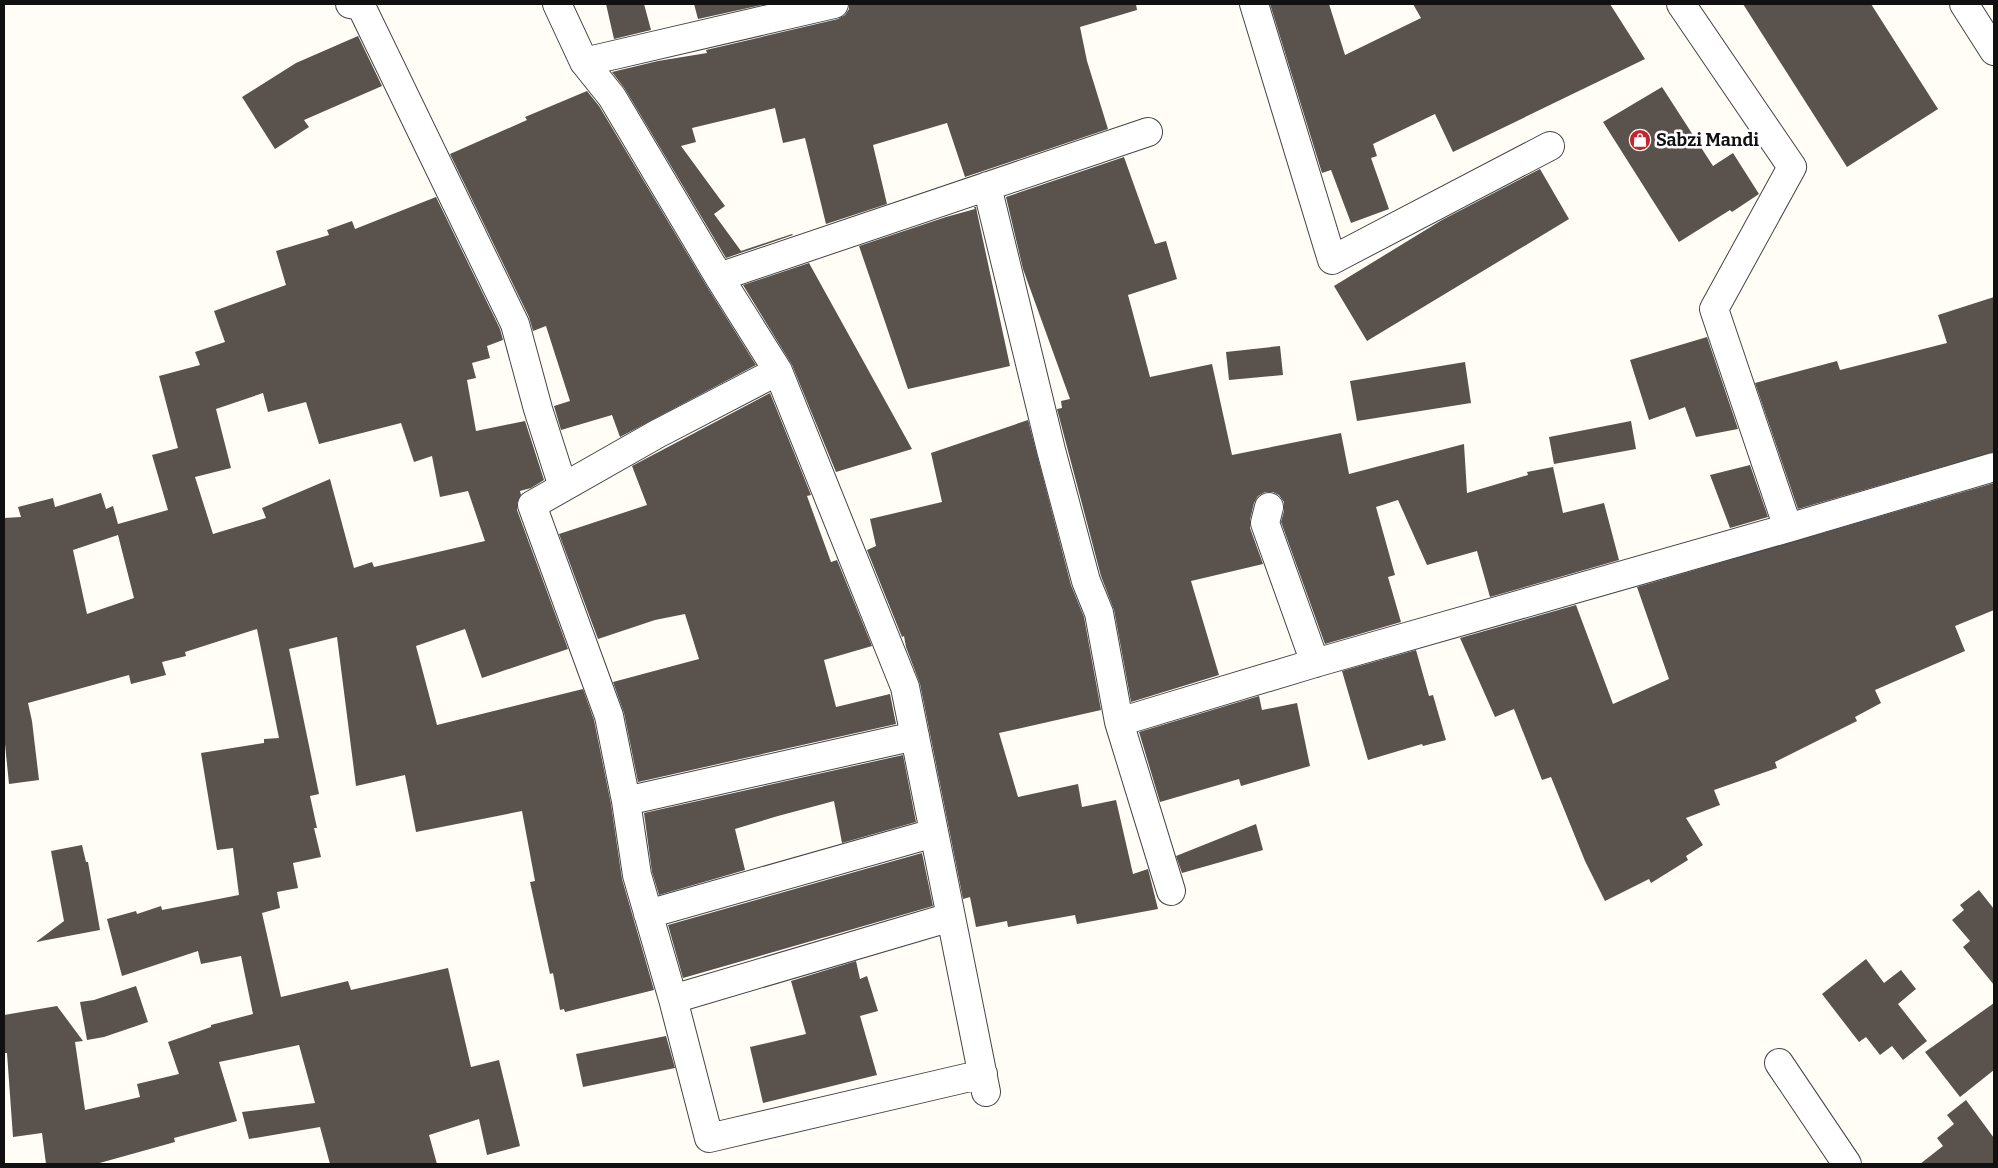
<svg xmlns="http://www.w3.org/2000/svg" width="1998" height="1168" font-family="Bitter,serif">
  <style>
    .building { fill: #5a524d; fill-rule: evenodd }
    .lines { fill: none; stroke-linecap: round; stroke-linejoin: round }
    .minor-casing { stroke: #444; stroke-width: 30 }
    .minor { stroke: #fff; stroke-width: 28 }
    .labels { text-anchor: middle; stroke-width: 5; stroke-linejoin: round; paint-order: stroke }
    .poi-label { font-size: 18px; font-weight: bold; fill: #111; stroke: #fff; text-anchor: start }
  </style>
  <rect width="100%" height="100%" fill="#fffdf5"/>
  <path class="building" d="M606,4H644L651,30L614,39Z
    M694,4H766L698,19Z
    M849,4H1136L1137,10L1080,27L1087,61L1108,129L965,177L947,123L873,145L887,204L826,224L805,138L783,143L775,108L692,128L696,142L681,146L725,206L714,214L741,251L792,234L793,235L726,258L625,89L612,72L658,61L707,53L706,50L838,19L845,15L849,9Z
    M1270,4H1329L1345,55L1421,18L1413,4H1610L1645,59L1453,152L1435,114L1373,144L1377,156L1371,158L1389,209L1351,223L1331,170L1322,173Z
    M1743,4H1871L1938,109L1847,167Z
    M358,36L382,86L304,120L309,127L275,149L242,97L296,63Z
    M1662,87L1713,166L1733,153L1759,194L1732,212L1730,210L1679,242L1603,122Z
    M587,91L599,106L706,285L756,365L620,437L612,415L561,430L554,406L570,401L546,326L533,331L529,317L450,154L527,120L525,117Z
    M1124,157L1155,244L1166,241L1177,279L1128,295L1150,377L1212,364L1232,455L1341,433L1349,474L1464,444L1467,493L1528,475L1527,472L1553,467L1563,513L1604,503L1619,560L1490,597L1477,551L1427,565L1398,500L1376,507L1395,575L1388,577L1401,622L1325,644L1281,522L1284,511V502L1279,495L1273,492H1265L1258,496L1254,503L1250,520V528L1263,564L1191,581L1219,675L1131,702L1114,610L1101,576L1057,409L1062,408L1061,401L1070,399L1023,269L1006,197Z
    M1540,169L1569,219L1367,341L1334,286L1442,220Z
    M436,197L500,329L503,340L487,346L490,358L472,363L476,378L467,380L476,431L525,421L544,480L531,488L520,491L521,495L517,503V510L568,649L482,678L465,629L416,646L437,725L583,689L594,720L611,804L622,879L654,990L565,1012L564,1009L560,1010L553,973L550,974L530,882L535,881L522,811L416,832L405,775L356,786L337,637L289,649L319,794L310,796L317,828H314L321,857L293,863L298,888L277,892L280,908L262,913L281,997L348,981L351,990L448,968L471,1067L499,1060L520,1146L487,1155L479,1119L429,1135L437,1164H330L320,1127L249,1139L242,1112L315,1103L299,1045L219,1062L237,1121L174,1138L175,1142L96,1164H46L42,1133L13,1137L7,1053H4V1015L57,1006L83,1041L75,1042L85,1110L140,1097L137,1084L179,1074L168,1042L211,1027V1025L253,1014L241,956L201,964L198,951L122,976L107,919L136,911L137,914L161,906L162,910L239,895L233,848L217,850L201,753L264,743V739L279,738L257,629L185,652L186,656L162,662L166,675L131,684L129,675L28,703L32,721L39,780L9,784L4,734V518L21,517L18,507L53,498L55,507L101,493L106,509L113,506L118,524L168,510L152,455L178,448L159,376L200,365L195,352L225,342L214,311L286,285L276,251L329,235L327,230L352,221L355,229ZM263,393L268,412L306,402L319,444L401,423L414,462L432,456L440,497L468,491L485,541L374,567L372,562L354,568L330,479L262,508L266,518L213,534L195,477L231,468L216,409ZM118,535L134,598L87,614L73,550Z
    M974,207H976L978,217L1010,366L908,389L859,246L946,217L975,209Z
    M809,263L912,449L836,472L792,365L743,285Z
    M1994,297V452L1798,509L1755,383L1837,361L1840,370L1947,343L1938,315Z
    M1707,337L1738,429L1696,437L1685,407L1649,420L1630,360Z
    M1280,346L1283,375L1229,380L1226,352Z
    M1465,362L1471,403L1357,421L1350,381Z
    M770,393L811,495L807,496L831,562L837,560L872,646L824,660L836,707L890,694L896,724L638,782L624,713L613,682L699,659L685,614L655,620L598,639L559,534L647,505L632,466Z
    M1028,420L1071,585L1084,617L1101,710L999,733L1018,797L1078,784L1082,807L1116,800L1133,874L1148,869L1158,909L1077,924L1075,915L1008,927L1007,921L976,927L970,897L963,899L920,684L906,647L904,636L902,637L867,550L876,546L870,519L942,502L931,453Z
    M1631,421L1636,449L1554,464L1549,437Z
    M1750,465L1768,517L1730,528L1710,475Z
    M1994,483V610L1955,626L1965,651L1875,690L1881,703L1855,717L1857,721L1775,762L1777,768L1714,790L1720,805L1686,818L1703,845L1686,856L1688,860L1651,883L1649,879L1605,901L1585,861L1551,777L1542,780L1514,709L1495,717L1460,638L1576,605L1613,704L1669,679L1637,587Z
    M1416,650L1429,696L1433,695L1446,740L1423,746L1422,744L1368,760L1342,671Z
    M1259,696L1262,710L1297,703L1310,766L1241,786L1239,779L1160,802L1139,732Z
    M903,755L916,822L842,843L834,801L778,816L735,829L745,870L659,895L652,872L644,813Z
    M1256,824L1263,850L1182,873L1176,856Z
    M82,845L86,862H88L100,930L36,942L64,921L51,851Z
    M922,853L933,906L683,978L668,925Z
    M1979,890L1994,909V985L1963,947L1970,941L1952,920L1964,910L1960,905Z
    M1866,959L1884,983L1901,970L1916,989L1898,1004L1927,1041L1903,1060L1892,1046L1880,1055L1866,1037L1859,1042L1822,994Z
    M856,961L860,979L867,976L878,1011L860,1016L877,1075L763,1103L750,1047L806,1034L791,981Z
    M136,986L148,1022L104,1037L87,1040L80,1002L94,1000Z
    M1994,1003V1070L1960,1097L1925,1052Z
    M666,1036L675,1068L583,1087L576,1054Z
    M1966,1100L1994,1138V1164H1920L1943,1146L1937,1138L1954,1124L1947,1115Z"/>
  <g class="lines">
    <g class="minor-casing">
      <path id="minor" d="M350,4L361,6L515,324L538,409L563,487
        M557,4L584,62L612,97L719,277L778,371L905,687L986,1092
        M1254,4L1332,260L1550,146
        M1964,4L1994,51
        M584,62L834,4
        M987,186L1051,450L1086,581L1099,613L1119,722L1315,663L1788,528L1714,309L1792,167L1681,4
        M719,277L1148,132
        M778,371L657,434L532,505L609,716L626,801L637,875L673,999L709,1138L983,1074
        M1269,507L1265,523L1315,663
        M1788,528L1994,467
        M1119,722L1171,891
        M626,801L915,736
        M648,914L934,833
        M673,999L951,917
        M1779,1063L1847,1164"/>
    </g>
    <use href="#minor" class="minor"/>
  </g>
  <defs>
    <g id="shop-disc" transform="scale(1.125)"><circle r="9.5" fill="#c4262e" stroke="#fff"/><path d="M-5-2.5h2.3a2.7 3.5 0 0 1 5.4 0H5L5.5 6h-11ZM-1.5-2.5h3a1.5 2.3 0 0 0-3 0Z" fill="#fff"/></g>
  </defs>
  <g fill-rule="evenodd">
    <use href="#shop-disc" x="1640" y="140"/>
  </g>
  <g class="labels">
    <g class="poi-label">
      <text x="1656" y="146">Sabzi Mandi</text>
    </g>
  </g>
  <rect width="1998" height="1168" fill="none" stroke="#111111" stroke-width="10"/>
</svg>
